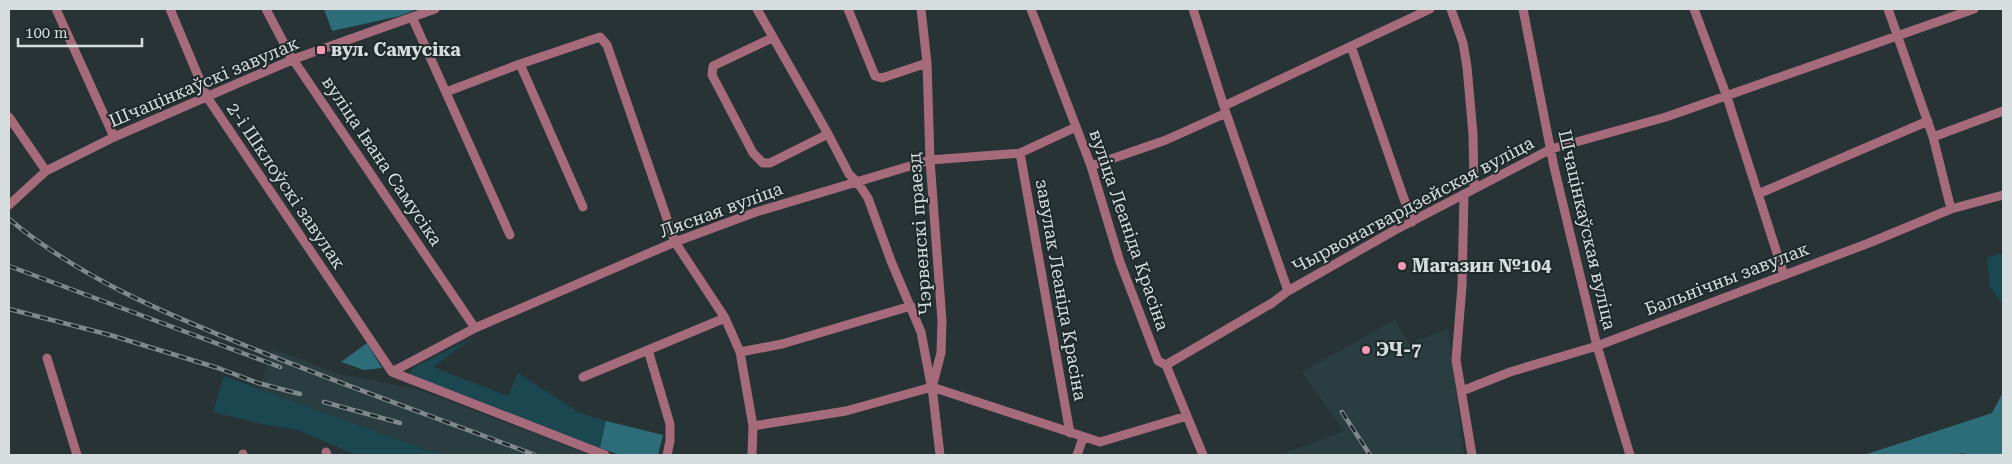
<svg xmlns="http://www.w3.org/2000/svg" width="2012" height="464" font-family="'Roboto Serif',serif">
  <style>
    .built { fill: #2a3e42 }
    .green { fill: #1b4750 }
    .forest { fill: #2d6d79 }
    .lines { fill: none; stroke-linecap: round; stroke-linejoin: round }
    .minor { stroke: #a66b7a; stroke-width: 9 }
    .rail-casing { stroke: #7f888a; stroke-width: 4.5 }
    .rail { stroke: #1e292c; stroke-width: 2.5; stroke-dasharray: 8; stroke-linecap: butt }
    .poi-dot { fill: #f19ab1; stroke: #1e292c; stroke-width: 2 }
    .labels { text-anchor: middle; stroke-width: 4; stroke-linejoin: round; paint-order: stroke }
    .poi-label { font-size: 18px; font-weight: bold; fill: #d6ddde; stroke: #1e292c; text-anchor: start }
    .street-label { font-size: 18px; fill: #d6ddde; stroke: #1e292c }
  </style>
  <rect width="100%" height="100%" fill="#283336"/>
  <path class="built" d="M1395,320L1409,344L1448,328L1464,455H1281L1344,431L1302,372Z
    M272,349L339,374L417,389L590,455H447L426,450L259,389Z"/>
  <path class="green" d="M2001,253L2003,257V305L1990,287L1987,258Z
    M472,338L433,367L508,396L518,373L578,412L606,421L600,448L410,375L413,368Z
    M224,376L426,450L447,455H356L298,430L257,423L213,412Z"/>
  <path class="forest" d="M324,9H417L400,16L332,31Z
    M367,343L382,368L364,370L341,362Z
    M2003,392V455H1968L1963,453L1953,455H1864L1992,413Z
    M606,421L663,435L658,455H620L600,448Z"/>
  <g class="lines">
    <path class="minor" d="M56,9L114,137
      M170,9L207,97L392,372
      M266,9L290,55L475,328
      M757,9L828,134L849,174L858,183L868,198L891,261L921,332L931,385
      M848,9L875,76L882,78L927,63
      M921,9L927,63L930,160L942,321L941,353L932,387L940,455
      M1031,9L1091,166L1120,262L1158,361L1166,365L1203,455
      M1193,9L1226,113L1288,291
      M1451,9L1463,43L1467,67L1473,134L1474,189
      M1523,9L1554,167L1597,346L1630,455
      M1694,9L1727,97L1784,275
      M1888,9L1933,137L1951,209
      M412,17L510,235
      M772,38L713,66L712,75L753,153L763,163H770L828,134
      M1351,46L1412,222
      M520,64L583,207
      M446,92L520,64L600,37L607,45L675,242L725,318L740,352L753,426L752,455
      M1224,106L1430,9
      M9,117L46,171
      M1933,137L2003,111
      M1020,153L1070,433
      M1091,166L1166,140L1226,113
      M1464,194L1462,286L1456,360L1472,455
      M1758,194L1928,121
      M9,205L46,171L114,137L294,59L435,9
      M648,350L670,424V441L667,455
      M740,352L782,344L911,306
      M47,358L77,455
      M1166,365L1272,303L1288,291L1395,230L1551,149L1666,117L1974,9
      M392,372L475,328L675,242L756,212L930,160L1020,153L1076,127
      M392,372L605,455
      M583,377L725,318
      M932,387L1100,442L1187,416
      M1462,391L1510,372L1597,346L1869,243L1951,209L2003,195
      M753,426L846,411L932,387
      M326,452L327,455
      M243,454V455
      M1077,455L1083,438"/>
    <g class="rail-casing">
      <path id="rail" d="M9,219C80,278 164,313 249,347C343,385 440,419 535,455
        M9,266L280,367
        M9,309L110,335L218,368L258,383L300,394
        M324,402L400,423
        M1342,412L1370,455"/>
    </g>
    <use href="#rail" class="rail"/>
  </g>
  <g class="poi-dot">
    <rect x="316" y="45" width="10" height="10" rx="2.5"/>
    <circle cx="1402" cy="266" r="5"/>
    <circle cx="1366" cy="350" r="5"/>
  </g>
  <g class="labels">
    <g class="poi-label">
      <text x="331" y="56">вул. Самусіка</text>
      <text x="1412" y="272">Магазин №104</text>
      <text x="1376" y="356">ЭЧ-7</text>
    </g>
    <g class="street-label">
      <text transform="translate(204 82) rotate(-23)" y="6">Шчацінкаўскі завулак</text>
      <text transform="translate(382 161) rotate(56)" y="6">вуліца Івана Самусіка</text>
      <text transform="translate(286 186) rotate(56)" y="6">2-і Шклоўскі завулак</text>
      <text transform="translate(1413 205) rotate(-28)" y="6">Чырвонагвардзейская вуліца</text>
      <text transform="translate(721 210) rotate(-20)" y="6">Лясная вуліца</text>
      <text transform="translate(1129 230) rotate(71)" y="6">вуліца Леаніда Красіна</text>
      <text transform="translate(1587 230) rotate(77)" y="6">Шчацінкаўская вуліца</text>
      <text transform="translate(920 234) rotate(-94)" y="6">Чэрвенскі праезд</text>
      <text transform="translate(1727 279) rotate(-21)" y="6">Бальнічны завулак</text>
      <text transform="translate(1061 290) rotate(80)" y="6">завулак Леаніда Красіна</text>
    </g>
  </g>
  <rect width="2012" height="464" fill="none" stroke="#d6ddde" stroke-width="20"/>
  <path d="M18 38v8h124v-8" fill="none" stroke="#d6ddde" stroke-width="2.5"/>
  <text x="25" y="38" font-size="15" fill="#d6ddde" stroke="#1e292c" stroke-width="4" paint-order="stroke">100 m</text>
</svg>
